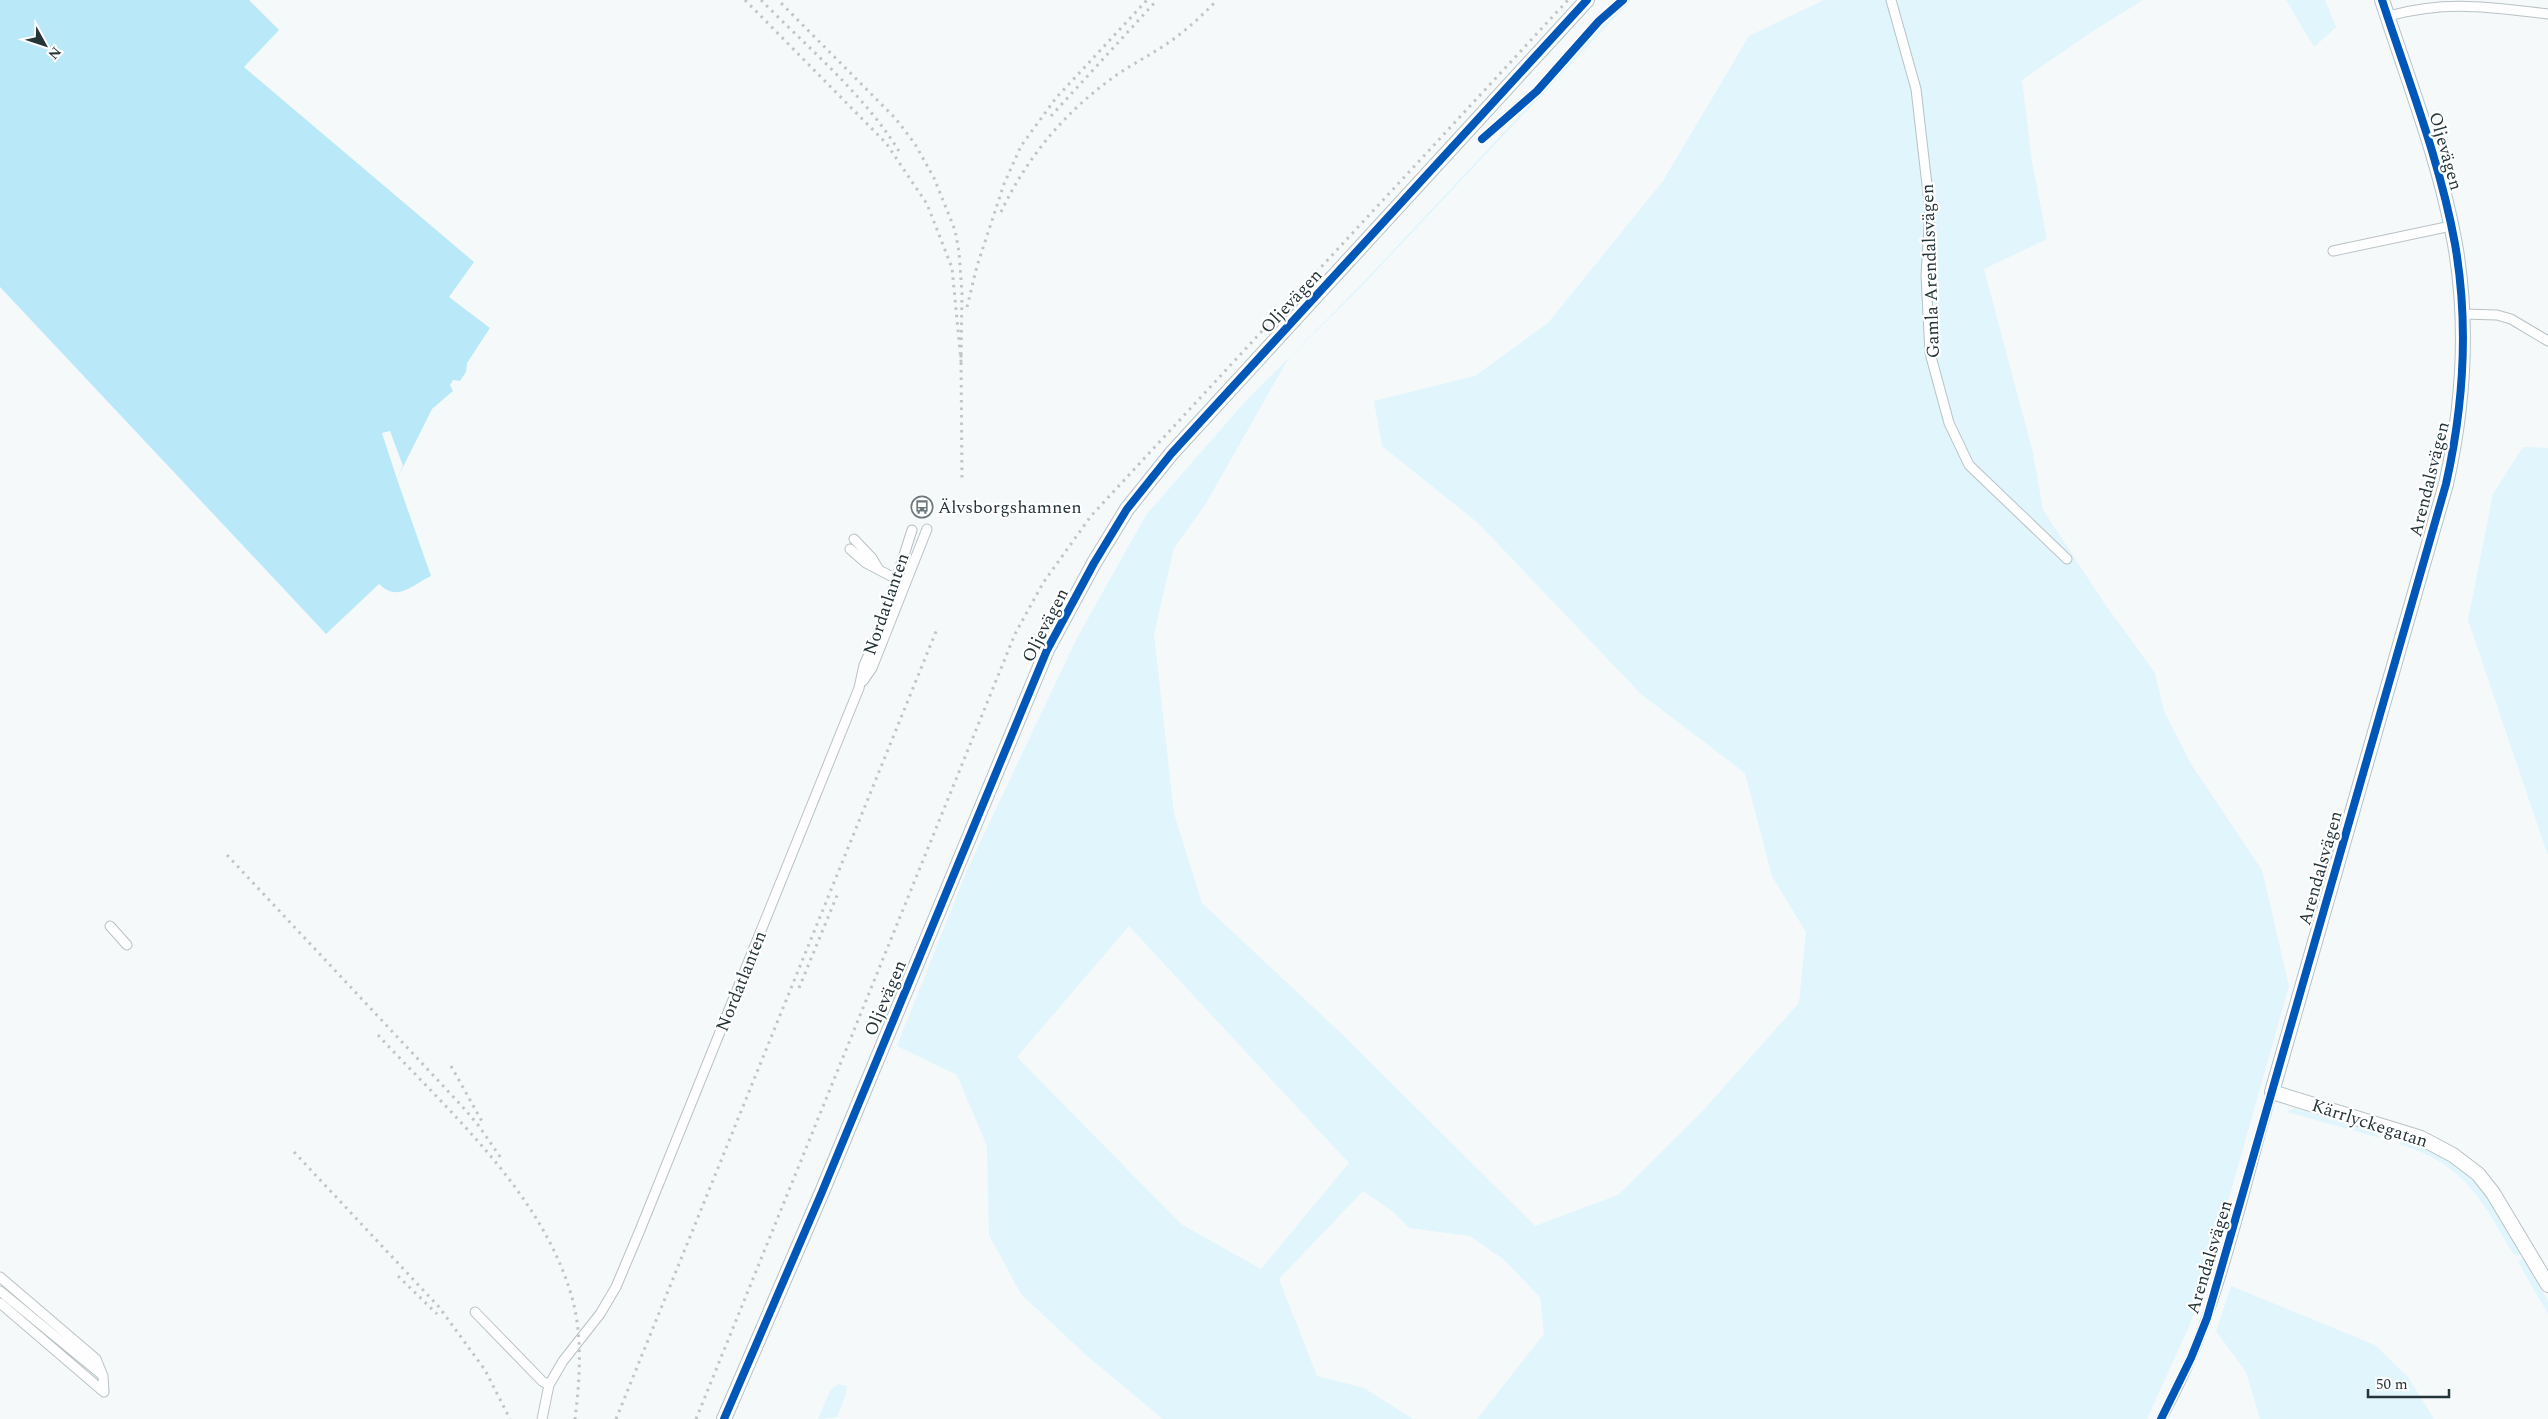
<svg xmlns="http://www.w3.org/2000/svg" width="2548" height="1419" font-family="Spectral,serif">
  <style>
    .green { fill: #e0f5fc; fill-rule: evenodd }
    .water { fill: #b9e9f9 }
    .pier { fill: #f5f9fa }
    .lines { fill: none; stroke-linecap: round; stroke-linejoin: round }
    .street-casing { stroke: #b8c2c5; stroke-width: 11 }
    .secondary-casing { stroke: #b8c2c5; stroke-width: 16 }
    .street { stroke: #fefefe; stroke-width: 9 }
    .secondary { stroke: #fefefe; stroke-width: 14 }
    .rail { stroke: #c2c4c5; stroke-width: 3; stroke-dasharray: 2.5 5; stroke-linecap: butt }
    .cycleway-casing { stroke: #fff; stroke-width: 11 }
    .cycleway { stroke: #0057b8; stroke-width: 8 }
    .labels { text-anchor: middle; stroke-width: 4.5; stroke-linejoin: round; paint-order: stroke }
    .street-label { font-size: 18px; fill: #243439; stroke: #fff }
    .poi-label { font-size: 18px; fill: #243439; stroke: #fff; text-anchor: start }
  </style>
  <rect width="100%" height="100%" fill="#f5f9fa"/>
  <path class="green" d="M1628,0H1631L1358,290L1288,359L1205,505L1174,548L1154,634L1174,814L1202,903L1346,1038L1535,1226L1618,1195L1699,1115L1799,1003L1806,932L1772,876L1745,773L1641,694L1478,523L1382,446L1374,401L1475,376L1548,323L1663,181L1749,36L1824,0H2143L2093,31L2022,80L2032,162L2047,239L1984,269L2033,453L2043,510L2107,607L2155,673L2164,711L2191,764L2262,870L2289,986L2207,1276L2190,1324L2147,1419H1477L1544,1334L1540,1297L1503,1259L1470,1236L1409,1228L1392,1211L1363,1191L1279,1279L1317,1376L1364,1388L1413,1419H1163L1086,1355L1021,1294L989,1235L987,1146L957,1075L897,1046L967,870L1077,638L1146,515L1243,404L1357,289ZM1129,926L1349,1163L1261,1269L1181,1224L1017,1057Z
    M2286,0H2325L2336,27L2314,47Z
    M2523,447L2548,448V856L2468,620L2493,494Z
    M2294,1108L2372,1129L2380,1138L2287,1112Z
    M2407,1139C2459,1160 2478,1180 2506,1228C2510,1235 2520,1247 2520,1255H2514C2481,1199 2465,1164 2399,1144Z
    M2523,1258L2548,1301V1314L2518,1262Z
    M2231,1286L2375,1345L2408,1377L2434,1419H2260L2246,1372L2216,1331Z
    M838,1384L847,1386L845,1397L837,1417L818,1419L831,1389Z"/>
  <path class="water" d="M0,0H249L279,30L244,67L474,262L449,297L490,328L467,363L466,372L460,381L453,380L450,385L453,391L432,409L397,479L431,576C411,586 398,602 379,584L326,634L0,287Z"/>
  <path class="pier" d="M390,431L403,466L397,479L382,433Z"/>
  <g class="lines">
    <g class="street-casing">
      <path id="street" d="M1891,0L1916,89L1930,211L1926,275L1930,353L1949,423L1969,465L2067,559
        M2388,16C2448,0 2487,7 2548,14
        M2333,251L2451,226
        M2463,314L2497,315L2511,319L2548,341
        M854,539L872,558L879,570
        M850,549L866,563L900,581
        M863,681L872,668L927,529
        M110,926L127,945
        M0,1277L96,1359L103,1376L104,1392
        M0,1291L101,1374
        M0,1303L104,1392
        M475,1312L542,1381L549,1385
        M542,1419L549,1385L563,1361L600,1314L616,1287L640,1230L859,688L864,665L881,627L912,530
        M2161,1419C2218,1319 2240,1202 2272,1092"/>
    </g>
    <g class="secondary-casing">
      <path id="secondary" d="M2382,0C2408,80 2440,161 2455,244C2469,325 2464,404 2446,484L2272,1092L2421,1138L2453,1155L2478,1174L2493,1193L2548,1285
        M724,1419L822,1192L1047,650L1094,563L1127,509L1171,454L1587,0"/>
    </g>
    <use href="#street" class="street"/>
    <use href="#secondary" class="secondary"/>
    <path class="rail" d="M745,0L886,143L927,204L952,268L961,361L962,293L959,252L955,230L934,178L915,144L896,119L778,0
      M761,0C806,46 867,97 900,153
      M1051,116L1157,0
      M1001,212C1026,159 1063,114 1111,79C1127,67 1145,58 1162,47C1182,34 1200,18 1217,0
      M967,307L977,266L1004,184L1021,146L1056,98L1147,0
      M961,355L962,482
      M227,855L461,1105L479,1126L503,1161
      M799,988L838,893
      M378,1035C449,1112 540,1191 571,1294C583,1333 580,1379 575,1419
      M451,1066L484,1125
      M294,1152L439,1307L485,1370L510,1419
      M398,1276L437,1314
      M616,1419L937,629
      M696,1419L1015,634L1043,583L1091,516L1568,0"/>
    <g class="cycleway-casing">
      <path id="cycleway" d="M1482,139L1537,91L1599,21L1623,0
        M724,1419L822,1192L1047,650L1094,563L1127,509L1171,454L1587,0
        M2161,1419L2191,1358L2207,1318L2446,484C2464,404 2469,325 2455,244C2440,161 2408,80 2382,0"/>
    </g>
    <use href="#cycleway" class="cycleway"/>
  </g>
  <defs>
    <g id="bus-ring" transform="scale(1.125)"><circle r="9.5" fill="#fff" stroke="#6d797d" stroke-width="1.5"/><path d="M-5-6H5V4H4V6H2V4H-2V6H-4V4H-5ZM-3.5-4V0h7V-4ZM-3.5 1.2v1.5H-2V1.2ZM2 1.2v1.5H3.5V1.2Z" fill="#6d797d"/></g>
  </defs>
  <g fill-rule="evenodd">
    <use href="#bus-ring" x="922" y="507"/>
  </g>
  <g class="labels">
    <g class="street-label">
      <text transform="translate(2446 151) rotate(74)" y="6">Oljevägen</text>
      <text transform="translate(1930 271) rotate(-92)" y="6">Gamla Arendalsvägen</text>
      <text transform="translate(1291 301) rotate(-47)" y="6">Oljevägen</text>
      <text transform="translate(2429 479) rotate(-76)" y="6">Arendalsvägen</text>
      <text transform="translate(886 604) rotate(-71)" y="6">Nordatlanten</text>
      <text transform="translate(1045 625) rotate(-63)" y="6">Oljevägen</text>
      <text transform="translate(2320 868) rotate(-74)" y="6">Arendalsvägen</text>
      <text transform="translate(741 981) rotate(-68)" y="6">Nordatlanten</text>
      <text transform="translate(885 998) rotate(-67)" y="6">Oljevägen</text>
      <text transform="translate(2370 1123) rotate(18)" y="6">Kärrlyckegatan</text>
      <text transform="translate(2209 1257) rotate(-73)" y="6">Arendalsvägen</text>
    </g>
    <g class="poi-label">
      <text x="938" y="513">Älvsborgshamnen</text>
    </g>
  </g>
  <g transform="translate(45 45) rotate(130)" stroke="#ffffff" stroke-width="4" paint-order="stroke">
  <path d="M0-4L9 19L0 12L-9 19Z" fill="#243439"/>
  <text y="-8" font-size="14" font-weight="bold" text-anchor="middle" fill="#243439">N</text>
  </g>
  <path d="M2368 1389v8h81v-8" fill="none" stroke="#243439" stroke-width="2.5"/>
  <text x="2376" y="1389" font-size="15" fill="#243439" stroke="#ffffff" stroke-width="4" paint-order="stroke">50 m</text>
</svg>
